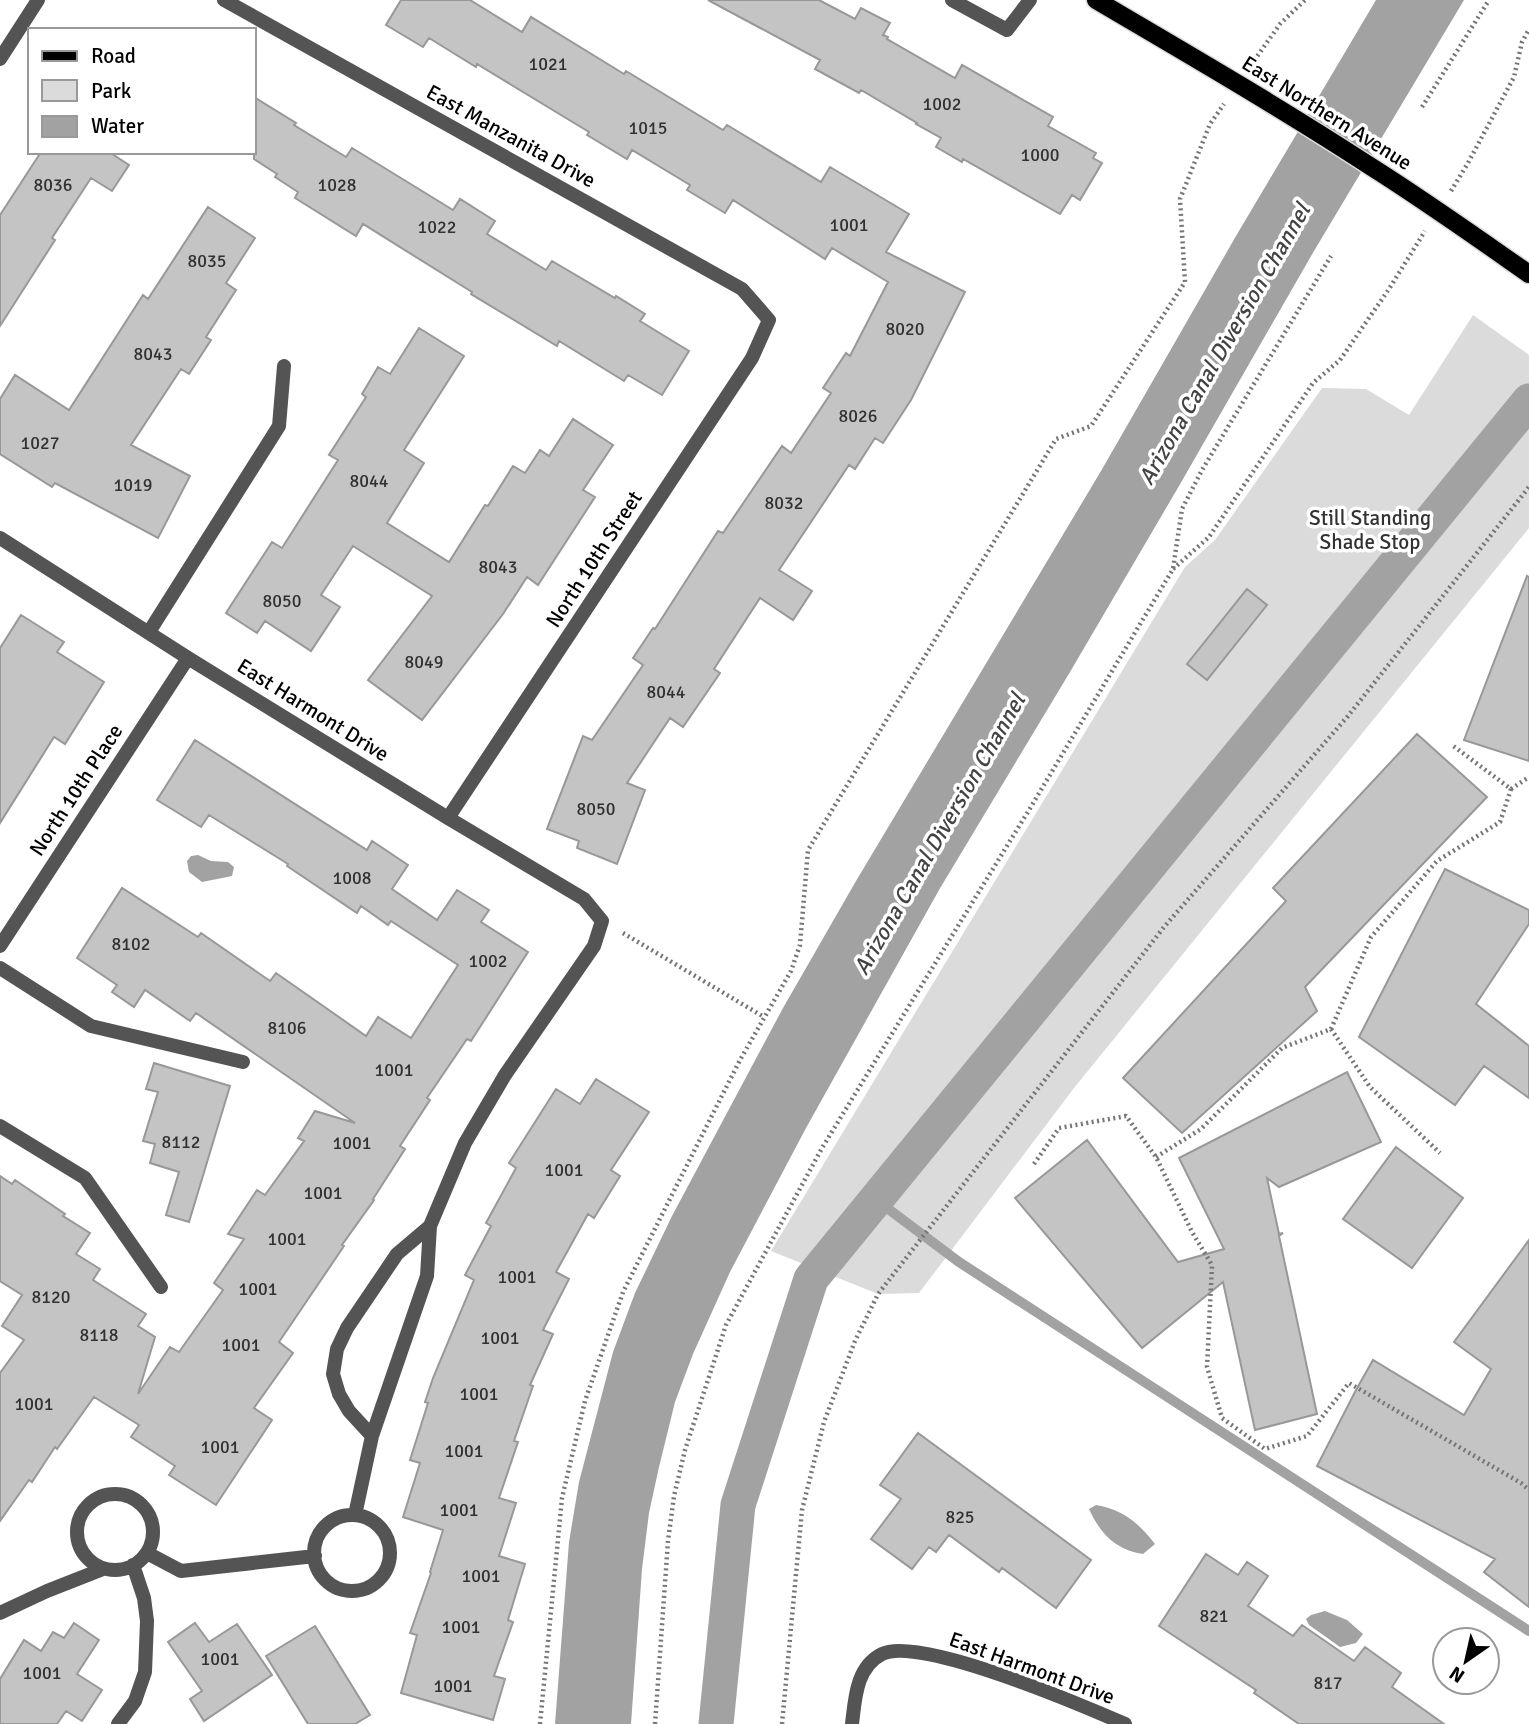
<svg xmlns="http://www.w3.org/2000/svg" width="1529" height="1724" font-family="Signika,sans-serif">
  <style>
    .green { fill: #dbdbdb }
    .water { fill: #a2a2a2 }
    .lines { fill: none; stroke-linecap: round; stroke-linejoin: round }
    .stream { stroke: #a2a2a2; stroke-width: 10 }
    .canal { stroke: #a2a2a2; stroke-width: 35 }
    .building { fill: #c4c4c4; stroke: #989898; stroke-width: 2 }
    .primary-casing { stroke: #dbdbdb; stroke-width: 21 }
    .path { stroke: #767676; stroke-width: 4.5; stroke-dasharray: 2 3.5; stroke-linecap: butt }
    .minor { stroke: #545454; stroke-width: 14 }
    .primary { stroke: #000; stroke-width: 18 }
    .labels { text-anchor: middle; stroke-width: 7; stroke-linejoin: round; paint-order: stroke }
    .number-label { font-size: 18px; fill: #313131 }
    .street-label { font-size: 21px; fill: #000; stroke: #fff }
    .park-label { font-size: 21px; fill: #323232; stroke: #fff }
    .water-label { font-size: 23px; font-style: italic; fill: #434343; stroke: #fff }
  </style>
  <rect width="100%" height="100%" fill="#fff"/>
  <path class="green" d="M1473,315L1529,355V528L1074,1088L919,1293L878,1294L771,1251L1185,567L1215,540L1322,388L1366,389L1409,415Z"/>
  <path class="water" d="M1376,0H1464L1314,251L1179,486L1070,672L939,890L806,1128L730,1272L693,1354L675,1402L659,1467L649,1513L642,1569L631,1724H555L569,1542L579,1482L613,1352L635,1293L672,1216L783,1008L856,881L1101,471L1236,236Z
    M198,855L211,861L228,862L234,867L232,876L202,882L189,872L187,861L191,856Z
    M1096,1505C1122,1509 1139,1523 1155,1544L1143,1554C1115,1550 1100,1533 1089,1509Z
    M1325,1611L1347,1620L1363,1634L1356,1643L1340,1647L1309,1625L1306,1619L1311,1615Z"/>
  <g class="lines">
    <path class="stream" d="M875,1199L959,1262L1529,1631"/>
    <path class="canal" d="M716,1724L738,1505L811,1279L1529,401"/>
  </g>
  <path class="building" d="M401,0H470L522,32L531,17L624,74L626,71L723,130L727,125L821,182L830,167L909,214L886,252L965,292L911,400L883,443L875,438L855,469L849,465L779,570L812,591L793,620L760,598L714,669L720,673L683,727L670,718L627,783L645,790L617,864L577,848L579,841L547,829L583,736L592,740L643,665L633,658L653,628L655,629L718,531L723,533L782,446L791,453L831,393L823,388L846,353L850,356L888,282L832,248L825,259L733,200L725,213L687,190L690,185L632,150L627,159L587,135L589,132L477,64L476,67L429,38L423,47L386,25Z
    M708,0H819L855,19L861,8L890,23L883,35L888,37L887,39L955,78L962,65L1053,117L1048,126L1096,153L1093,158L1102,163L1080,200L1072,195L1060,214L963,159L962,162L936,147L941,138L916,124L917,123L861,90L859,93L815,69L820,60Z
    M254,97L296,123L294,125L346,157L352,148L453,210L460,199L495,221L487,234L546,270L552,261L615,298L616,296L645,314L640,321L689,351L662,395L628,375L624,381L559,341L557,346L471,294L472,292L363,224L356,236L295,198L298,192L275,177L277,174L254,159Z
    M41,152H109L129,165L112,191L91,178L52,238L55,240L0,326V215Z
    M208,207L255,238L226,283L236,290L206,337L211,340L189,374L181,369L131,445L190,476L158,538L55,483L52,487L0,454V399L15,375L69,410L143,295L148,299Z
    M419,328L464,356L404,450L424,463L387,523L449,562L485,505L488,506L513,466L525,473L540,450L549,456L573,419L613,445L583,490L595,497L538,585L527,577L503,614L422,720L368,680L432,596L353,546L321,595L340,607L311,651L265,621L257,633L226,613L272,542L282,548L338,460L329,455L366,397L362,394L378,367L390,374Z
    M1527,576L1529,577V761L1464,740Z
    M1247,589L1267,605L1207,680L1187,664Z
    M21,615L64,642L57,652L104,682L65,744L54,737L0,823V648Z
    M1417,734L1487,797L1305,987L1317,1011L1182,1133L1123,1078L1286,901L1273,888Z
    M195,740L367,850L372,841L408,865L392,889L437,920L457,890L489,910L481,922L528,952L471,1041L467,1039L427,1098L430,1100L400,1146L405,1149L373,1199L374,1200L342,1245L344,1246L279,1342L293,1353L254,1408L272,1420L216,1505L169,1475L175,1466L131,1437L139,1425L94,1397L57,1449L55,1447L32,1482L29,1480L0,1521V1373L24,1340L2,1326L22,1295L0,1281V1176L12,1184L15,1180L65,1214L63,1216L90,1233L76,1254L100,1269L93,1280L146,1314L138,1326L155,1337L138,1394L170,1347L179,1352L223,1290L214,1283L244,1239L228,1234L257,1190L265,1195L304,1141L298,1138L315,1111L355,1123L196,1013L190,1021L145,990L134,1007L112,992L117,985L77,958L122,888L198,937L201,933L270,981L276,973L366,1036L378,1017L411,1038L458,965L391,921L388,925L361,906L357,913L287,866L288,864L209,815L201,827L157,800Z
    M1445,869L1529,910V924L1476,1004L1529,1046V1098L1484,1066L1455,1105L1359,1037Z
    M154,1063L230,1086L189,1222L166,1215L179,1172L150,1163L155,1144L143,1141L158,1092L146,1089Z
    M1347,1072L1381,1142L1279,1187L1267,1178L1279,1234L1283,1233L1279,1236L1317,1414L1255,1430L1223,1282L1142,1348L1015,1198L1087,1140L1178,1262L1224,1249L1179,1158Z
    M596,1079L649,1112L611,1170L620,1176L594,1218L588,1214L556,1272L569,1279L543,1330L553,1334L530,1385L533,1386L514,1441L518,1442L499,1498L516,1503L499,1556L525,1564L508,1620L513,1622L494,1676L505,1679L493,1720L401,1693L417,1635L410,1633L431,1573L430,1572L443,1530L403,1517L420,1463L410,1460L428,1403L425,1402L433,1378L474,1280L465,1275L491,1226L486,1223L516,1168L509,1163L556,1089L580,1104Z
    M1396,1147L1463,1198L1412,1268L1343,1219Z
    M1529,1240V1607L1484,1572L1495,1559L1317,1466L1356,1390L1373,1360L1464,1415L1491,1369L1454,1342Z
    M918,1433L1091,1560L1056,1608L1002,1568L999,1572L949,1535L936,1552L929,1547L912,1569L871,1539L901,1499L880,1485Z
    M1206,1554L1238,1575L1247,1562L1268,1576L1248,1606L1293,1636L1302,1625L1354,1661L1365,1647L1401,1673L1392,1687L1444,1724H1299L1254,1693L1256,1690L1159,1626Z
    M74,1623L99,1640L77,1674L102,1690L82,1721L66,1711L57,1724H0V1679L24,1640L41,1651L53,1632L64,1638Z
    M195,1623L209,1642L237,1624L272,1675L204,1721L190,1699L202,1691L168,1642Z
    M315,1626L370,1715L355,1724H308L266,1656Z"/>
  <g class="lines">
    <g class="primary-casing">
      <path id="primary" d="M1096,0C1188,54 1281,108 1370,166C1424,200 1476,237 1529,274"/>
    </g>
    <path class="path" d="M1251,65L1280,24L1305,0
      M1422,107L1489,0
      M1451,191L1468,163L1514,77L1522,42L1529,29
      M1173,569L1209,537L1313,383L1340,360L1389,289L1425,231
      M1511,789L1529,777
      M623,933L764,1017
      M1331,1029L1370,1087L1440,1153
      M1156,1157L1201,1129L1282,1048L1331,1029L1371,937L1437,861L1500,822L1511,789L1452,745
      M1034,1164L1059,1128L1126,1116L1156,1157L1192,1232L1212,1265L1207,1367L1222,1418L1265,1449L1307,1436L1349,1383L1521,1483L1529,1490
      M540,1724L562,1498L585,1401L623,1292L740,1060L791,971L800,945L808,850L1056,439L1091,426L1185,282L1180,199L1210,124L1224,104
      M655,1724L668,1541L674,1496L685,1450L726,1325L822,1148L1029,810L1173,569L1182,509L1202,470L1331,256
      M782,1724L802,1510L824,1422L855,1341L878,1294L1164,927L1348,716L1529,487"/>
    <path class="minor" d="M224,0L742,289L769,320L752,358L448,818
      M952,0L1007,30L1030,0
      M0,59L38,0
      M0,538L188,658L448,818L584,899L602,921L594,946L505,1075L465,1143L430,1226L427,1276L372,1436L355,1515
      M149,632L279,426L284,366
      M0,946L188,658
      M0,968L91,1026L243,1062
      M0,1126L85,1178L161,1287
      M372,1436L349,1411L339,1394L333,1374L337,1349L347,1328L397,1254L430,1226
      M77 1532a38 38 0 1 1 76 0a38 38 0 1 1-76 0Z
      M314 1553a38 38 0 1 1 76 0a38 38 0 1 1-76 0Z
      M147,1553L181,1571L315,1556
      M0,1613L47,1591L103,1569
      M118,1724L135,1701L145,1672L147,1621L144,1598L133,1565
      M852,1724C855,1699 856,1667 882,1654C919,1635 1084,1706 1125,1724"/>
    <use href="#primary" class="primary"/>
  </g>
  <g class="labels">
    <g class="number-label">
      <text x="548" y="70">1021</text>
      <text x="942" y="110">1002</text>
      <text x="648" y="134">1015</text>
      <text x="1040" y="161">1000</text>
      <text x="53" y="191">8036</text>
      <text x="337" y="191">1028</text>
      <text x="849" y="231">1001</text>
      <text x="437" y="233">1022</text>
      <text x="207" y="267">8035</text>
      <text x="905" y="335">8020</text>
      <text x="153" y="360">8043</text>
      <text x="858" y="422">8026</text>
      <text x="40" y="449">1027</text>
      <text x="369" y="487">8044</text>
      <text x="133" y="491">1019</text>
      <text x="784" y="509">8032</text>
      <text x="498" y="573">8043</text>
      <text x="282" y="607">8050</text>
      <text x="424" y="668">8049</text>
      <text x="666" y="698">8044</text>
      <text x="596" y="815">8050</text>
      <text x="352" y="884">1008</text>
      <text x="131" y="950">8102</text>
      <text x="488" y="967">1002</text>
      <text x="287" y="1034">8106</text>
      <text x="394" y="1076">1001</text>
      <text x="181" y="1148">8112</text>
      <text x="352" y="1149">1001</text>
      <text x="564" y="1176">1001</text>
      <text x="323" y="1199">1001</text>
      <text x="287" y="1245">1001</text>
      <text x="517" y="1283">1001</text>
      <text x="258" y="1295">1001</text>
      <text x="51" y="1303">8120</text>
      <text x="99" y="1341">8118</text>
      <text x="500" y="1344">1001</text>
      <text x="241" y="1351">1001</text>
      <text x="479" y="1400">1001</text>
      <text x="34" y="1410">1001</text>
      <text x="220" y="1453">1001</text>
      <text x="464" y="1457">1001</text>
      <text x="459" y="1516">1001</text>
      <text x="960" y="1523">825</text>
      <text x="481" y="1582">1001</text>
      <text x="1214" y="1622">821</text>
      <text x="461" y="1633">1001</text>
      <text x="220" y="1665">1001</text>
      <text x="42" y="1679">1001</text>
      <text x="1328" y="1689">817</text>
      <text x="453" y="1692">1001</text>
    </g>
    <g class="street-label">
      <text transform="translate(1327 113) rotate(32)" y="7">East Northern Avenue</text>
      <text transform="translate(511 136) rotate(29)" y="7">East Manzanita Drive</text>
      <text transform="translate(594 559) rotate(-57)" y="7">North 10th Street</text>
      <text transform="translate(313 710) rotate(32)" y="7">East Harmont Drive</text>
      <text transform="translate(76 790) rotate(-57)" y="7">North 10th Place</text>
      <text transform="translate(1032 1668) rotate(20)" y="7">East Harmont Drive</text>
    </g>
    <g class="park-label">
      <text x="1370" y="525">Still Standing<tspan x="1370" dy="24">Shade Stop</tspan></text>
    </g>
    <g class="water-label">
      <text transform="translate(1224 344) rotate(-60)" y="8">Arizona Canal Diversion Channel</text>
      <text transform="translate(939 834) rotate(-60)" y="8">Arizona Canal Diversion Channel</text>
    </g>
  </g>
  <rect x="28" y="28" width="228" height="126" fill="#ffffff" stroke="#999999" stroke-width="2"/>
  <rect x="42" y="51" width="35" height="10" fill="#000000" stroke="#999999" stroke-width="2"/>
  <text x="91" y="63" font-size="21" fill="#000000">Road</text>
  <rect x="42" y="80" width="35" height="21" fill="#dbdbdb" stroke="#999999" stroke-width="2"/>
  <text x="91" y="98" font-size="21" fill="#000000">Park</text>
  <rect x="42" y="116" width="35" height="21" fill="#a2a2a2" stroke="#999999" stroke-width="2"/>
  <text x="91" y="133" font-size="21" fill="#000000">Water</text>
  <g transform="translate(1466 1661) rotate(214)"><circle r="33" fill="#ffffff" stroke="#999999" stroke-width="2"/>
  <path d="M0-5L12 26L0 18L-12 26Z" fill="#000000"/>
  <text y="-10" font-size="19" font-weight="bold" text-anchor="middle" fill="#000000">N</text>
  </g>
</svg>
